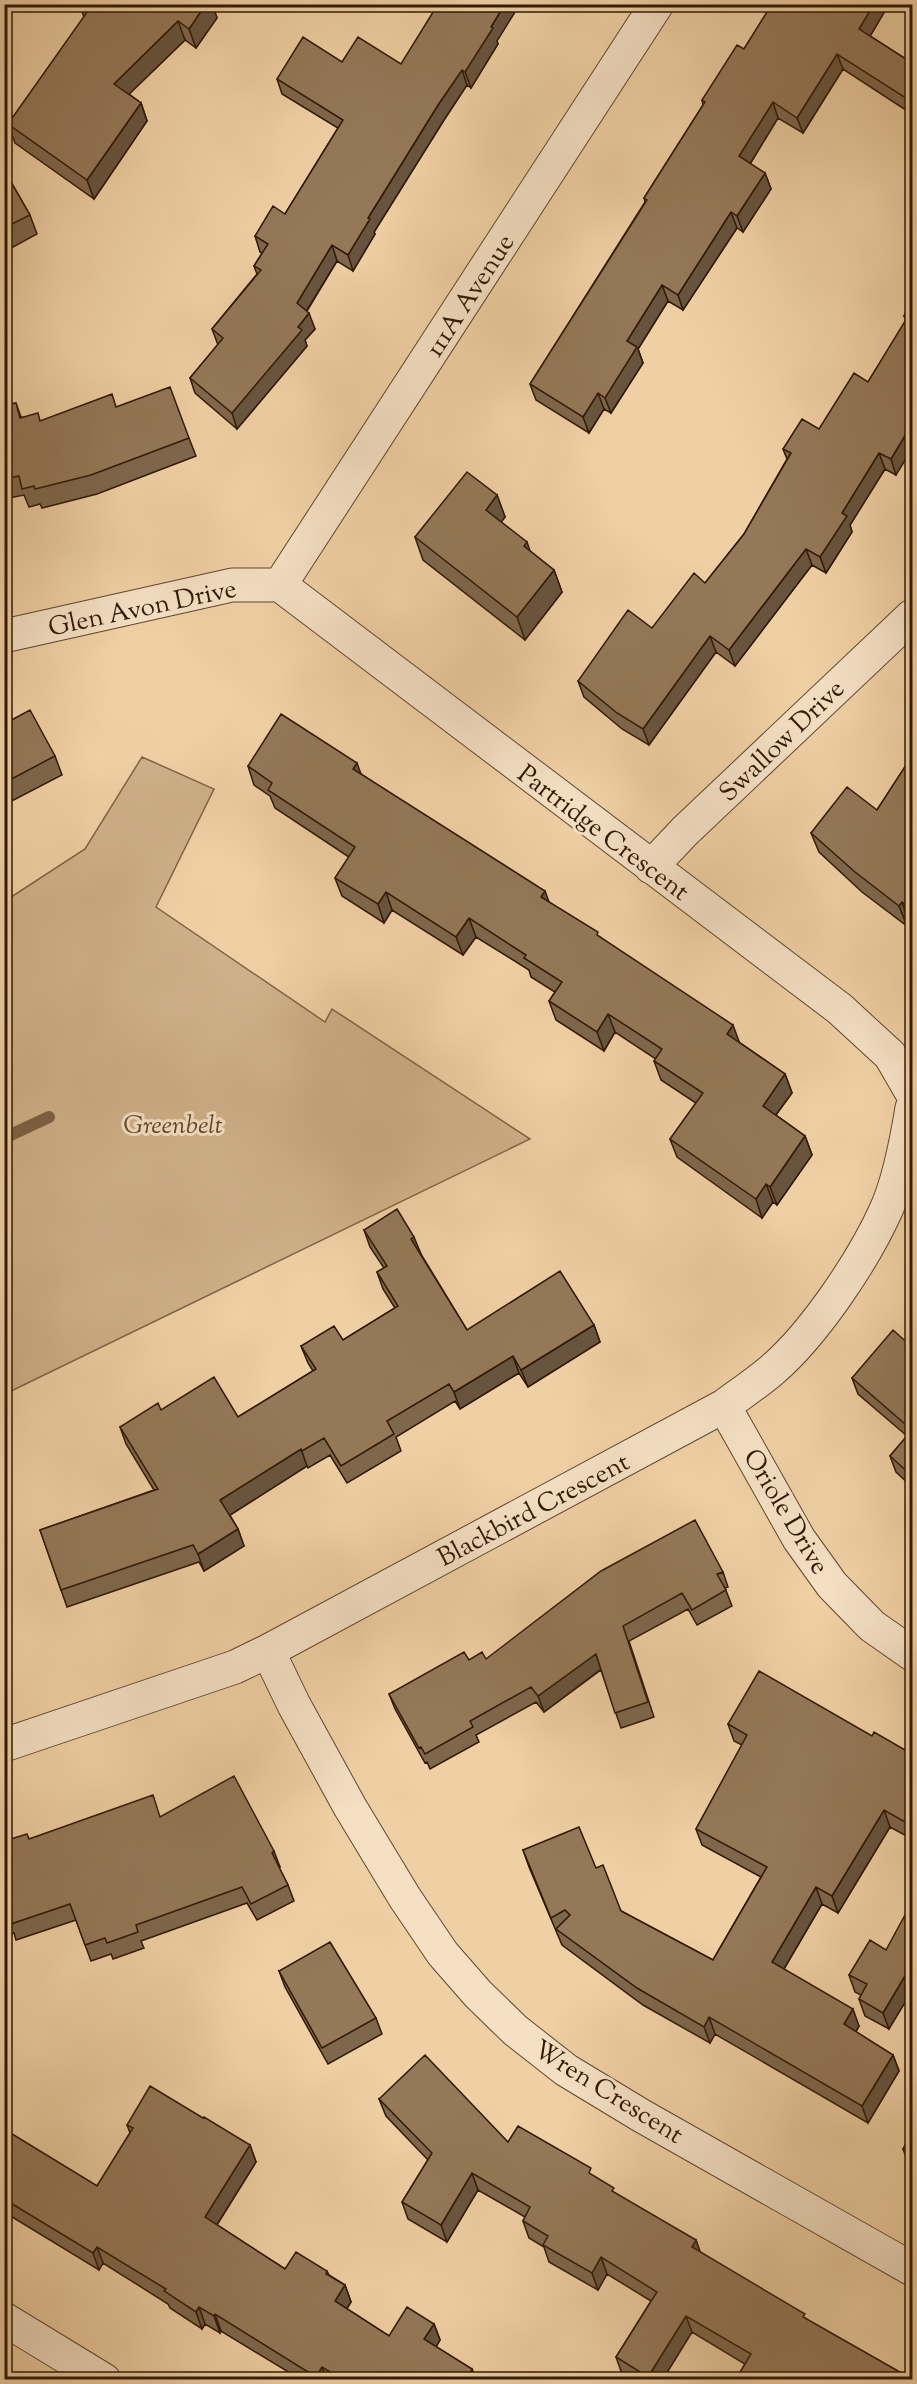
<svg xmlns="http://www.w3.org/2000/svg" width="917" height="2384" font-family="'Sorts Mill Goudy',serif">
  <style>
    .green { fill: #cfb189; stroke: #806447; stroke-width: 1.5 }
    .lines { fill: none; stroke-linecap: round; stroke-linejoin: round }
    .stream { stroke: #7c6144; stroke-width: 12 }
    .street-casing { stroke: #60462d; stroke-width: 35 }
    .street { stroke: #f5e0c4; stroke-width: 33 }
    .wall { fill: #7f674c; stroke: #311805; stroke-width: 1.5 }
    .shaded-wall { fill: #68543e; stroke: #311805; stroke-width: 1.5 }
    .building { fill: #947858; stroke: #311805; stroke-width: 1.5 }
    .labels { text-anchor: middle; stroke-width: 6; stroke-linejoin: round; paint-order: stroke }
    .street-label { font-size: 26px; fill: #311805; stroke: #f5e0c4 }
    .park-label { font-size: 26px; font-style: italic; fill: #60462d; stroke: #f5e0c4 }
  </style>
  <rect width="100%" height="100%" fill="#efd0a4"/>
  <filter id="stains"><feTurbulence type="fractalNoise" baseFrequency=".00333" numOctaves="4"/><feColorMatrix values="0 0 0 0 .2 0 0 0 0 .09 0 0 0 0 .02 0 0 0 .5 -.17"/></filter>
  <radialGradient id="worn" r=".72"><stop offset=".6" stop-color="#630" stop-opacity="0"/><stop offset="1" stop-color="#630" stop-opacity=".3"/></radialGradient>
  <path class="green" d="M142,757L214,789L156,907L325,1022L332,1009L530,1139L5,1394V901L85,849Z"/>
  <g class="lines">
    <path class="stream" d="M4,1138L49,1117"/>
    <g class="street-casing">
      <path id="street" d="M280,585L840,1009L890,1055L912,1093
        M280,585L657,4
        M4,636L232,585H280
        M651,867L685,831L912,616
        M724,1406L799,1539L832,1585L872,1626L912,1654
        M268,1651L294,1705L350,1807L405,1898L443,1954L478,1994L515,2030L566,2070L642,2116L912,2269
        M4,1745L235,1667L268,1651L724,1406C740,1394 757,1383 772,1370C814,1334 863,1261 886,1210C899,1181 907,1139 912,1108
        M4,2319L104,2380"/>
    </g>
    <use href="#street" class="street"/>
  </g>
  <path class="wall" d="M79,4H212L217,18L196,48L185,40L129,94L141,103L147,121L94,199L15,143L8,124L84,17Z
    M772,4H889L870,36L912,63V114L843,69L803,133L778,118L750,164L765,173L771,189L743,232L737,228L683,310L668,301L638,349L643,363L611,413L604,409L589,433L536,400L530,384L645,202L644,198L703,105L702,100L744,49Z
    M497,41L498,44L471,88L467,85L444,120L374,232L375,234L353,271L337,261L307,311L315,329L305,340L307,346L237,429L195,393L190,378L218,345L212,329L257,274L254,266L262,253L260,252L255,236L285,214L338,128L282,94L277,79L342,62L401,64Z
    M4,170L30,215L37,234L4,252Z
    M912,302L896,475L885,469L850,525L852,532L826,573L812,565L735,666L716,652L649,745L622,729L584,697L578,681L652,628L705,583L744,534L787,459L783,449L819,429L868,382L906,321L904,316Z
    M16,403L21,417L40,421L116,407L189,438L196,456L97,494L42,508L40,504L29,507L24,495L4,499V405Z
    M497,495L505,517L501,522L530,551L554,570L562,592L525,640L423,560L415,537Z
    M4,724L55,756L62,775L4,805Z
    M912,756V924L909,922L907,926L862,892L819,852L811,833L877,810Z
    M248,766L361,774L600,937L739,1042L785,1074L792,1093L776,1115L805,1136L812,1155L777,1205L773,1202L762,1218L677,1157L670,1139L696,1103L661,1080L654,1061L656,1059L615,1032L604,1051L556,1020L549,1001L555,992L531,977L529,970L476,937L463,955L392,910L384,923L342,896L335,878L349,857L275,808L270,796L254,785Z
    M364,1230L421,1254L467,1330L594,1325L600,1342L528,1387L519,1373L460,1409L455,1401L396,1437L401,1451L347,1483L330,1455L308,1468L307,1466L230,1515L238,1529L244,1546L204,1571L199,1562L67,1607L40,1530L154,1490L126,1444L120,1427L161,1410L238,1417L313,1371L308,1363L301,1346L343,1340L395,1308L383,1289L377,1272L384,1268L370,1247Z
    M912,1347V1487L896,1472L890,1456L907,1436L858,1394L852,1378Z
    M723,1572L728,1587L725,1588L732,1606L697,1625L688,1609L629,1641L654,1717L621,1728L601,1670L544,1712L536,1702L476,1735L479,1742L430,1769L427,1762L425,1763L395,1709L389,1694L469,1660L486,1659Z
    M728,1724L872,1736L912,1754V1839L890,1827L838,1913L822,1904L784,1969L859,2026L856,2032L893,2055L899,2071L868,2123L715,2034L710,2043L643,2005L562,1945L529,1867L523,1850L596,1868L621,1911L713,1960L761,1877L702,1845L696,1829L742,1745L734,1741Z
    M160,1817L280,1867L279,1868L288,1885L294,1901L257,1920L247,1903L141,1941L144,1948L113,1959L111,1954L91,1961L76,1920L16,1940L14,1933L4,1936V1841L29,1839Z
    M886,1950L889,2029L865,2016L859,1999L861,1995L855,1992L849,1975Z
    M279,1971L376,2018L382,2034L328,2064L285,1987Z
    M379,2099L508,2142L593,2176L616,2194L696,2240L700,2252L808,2320L912,2379H736L745,2364L692,2332L663,2379H631L622,2374L616,2357L651,2301L607,2274L598,2290L549,2262L544,2247L529,2238L523,2221L525,2217L478,2190L447,2242L408,2219L402,2202L428,2160L386,2116Z
    M203,2118L250,2145L256,2162L217,2225L285,2269L327,2271L329,2275L345,2285L351,2302L347,2309L389,2336L434,2324L440,2340L436,2347L472,2369L476,2379H300L221,2331L220,2333L205,2324L202,2329L170,2308L168,2304L103,2263L99,2270L4,2212V2129L97,2186L130,2133L127,2125Z
    M912,2134V2166L909,2165L903,2149Z"/>
  <path class="shaded-wall" d="M206,4H212L217,18L196,48L189,29Z
    M505,4H520L497,41L498,44L471,88L465,72L491,27Z
    M874,4H889L865,45L859,29Z
    M178,21L185,40L121,102L114,84Z
    M837,54L843,69L803,133L797,118Z
    M462,70L467,85L444,120L374,232L375,234L353,271L348,255L368,218L438,105Z
    M773,102L778,118L745,172L739,156Z
    M141,103L147,121L94,199L87,180Z
    M765,173L771,189L743,232L737,216Z
    M731,212L737,228L683,310L678,295Z
    M332,245L337,261L302,318L297,303Z
    M662,285L668,301L638,349L643,363L611,413L605,398L627,341Z
    M309,313L315,329L305,340L307,346L237,429L232,413Z
    M598,393L604,409L589,433L583,417Z
    M912,424V449L896,475L891,459Z
    M879,453L885,469L850,525L852,532L826,573L820,557L842,513Z
    M497,495L505,517L494,532L486,510Z
    M527,542L535,565L524,546Z
    M806,549L812,565L735,666L729,650Z
    M554,570L562,592L525,640L517,617Z
    M710,636L716,652L649,745L643,729Z
    M357,763L364,782L353,769Z
    M545,891L552,910L541,897Z
    M386,892L392,910L384,923L378,904Z
    M902,902L909,922L907,926L899,906Z
    M469,918L476,937L463,955L456,937Z
    M608,1014L615,1032L604,1051L597,1032Z
    M733,1025L740,1044L727,1034Z
    M785,1074L792,1093L769,1124L763,1106Z
    M805,1136L812,1155L777,1205L770,1187Z
    M766,1184L773,1202L762,1218L756,1199Z
    M414,1237L421,1254L417,1256L411,1239Z
    M594,1325L600,1342L528,1387L521,1370Z
    M513,1356L519,1373L460,1409L454,1392Z
    M301,1449L307,1466L227,1517L220,1500Z
    M238,1529L244,1546L204,1571L198,1554Z
    M596,1654L601,1669L544,1712L538,1696Z
    M884,1810L890,1827L838,1913L832,1896Z
    M274,1851L280,1867L277,1869L272,1853Z
    M816,1887L822,1904L778,1979L772,1962Z
    M912,1964V1991L889,2029L883,2013Z
    M853,2009L859,2026L850,2041L844,2024Z
    M709,2017L715,2034L710,2043L704,2027Z
    M893,2055L899,2071L868,2123L862,2106Z
    M250,2145L256,2162L211,2234L205,2217Z
    M472,2173L478,2190L447,2242L441,2225Z
    M696,2240L702,2257L692,2247Z
    M97,2247L103,2263L99,2270L93,2253Z
    M601,2257L607,2274L598,2290L592,2273Z
    M345,2285L351,2302L341,2318L335,2301Z
    M199,2307L205,2324L202,2329L196,2312Z
    M215,2314L221,2331L220,2333L214,2316Z
    M686,2316L692,2332L663,2379H649L648,2377Z
    M434,2324L440,2340L431,2356L424,2339Z
    M322,2367L327,2379H317L316,2377Z
    M472,2369L476,2379L469,2375Z
    M791,2374L793,2379H788Z"/>
  <path class="building" d="M85,4H206L189,29L178,21L114,84L141,103L87,180L8,124L90,8Z
    M438,4H505L491,27L493,28L465,72L462,70L438,105L368,218L370,219L348,255L332,245L297,303L309,313L298,327L302,330L232,413L190,378L223,338L212,329L261,270L254,266L268,244L255,236L273,206L285,214L343,120L277,79L303,37L342,62L358,37L401,64Z
    M772,4H874L859,29L912,63V102L837,54L797,118L773,102L739,156L765,173L737,216L731,212L678,295L662,285L627,341L637,347L605,398L598,393L583,417L530,384L647,200L644,198L705,102L702,100L737,45L744,49Z
    M4,170L30,215L4,228Z
    M912,302V424L891,459L879,453L842,513L847,516L820,557L806,549L729,650L710,636L643,729L617,713L578,681L628,610L652,628L694,573L705,583L744,534L791,453L783,449L802,419L819,429L854,373L868,382L907,318L904,316Z
    M170,387L189,438L91,475L35,489L34,486L22,489L19,476L4,479V405L16,403L20,418L38,413L40,421L112,394L116,407Z
    M467,472L497,495L486,510L527,542L524,546L554,570L517,617L415,537Z
    M30,710L55,756L4,783V724Z
    M281,714L357,763L353,769L545,891L541,897L598,932L597,935L733,1025L727,1034L785,1074L763,1106L805,1136L770,1187L766,1184L756,1199L670,1139L703,1093L654,1061L662,1049L608,1014L597,1032L549,1001L562,982L524,958L526,955L469,918L456,937L386,892L378,904L335,878L355,847L268,790L272,783L248,766Z
    M912,756V910L902,902L899,906L855,872L811,833L847,787L877,810Z
    M397,1209L414,1237L411,1239L467,1330L560,1271L594,1325L521,1370L513,1356L454,1392L449,1384L387,1421L394,1434L341,1466L324,1438L302,1451L301,1449L220,1500L238,1529L198,1554L193,1545L61,1590L40,1530L158,1489L120,1427L158,1403L161,1410L214,1377L238,1417L316,1369L301,1346L334,1326L343,1340L398,1306L377,1272L387,1266L364,1230Z
    M893,1330L912,1347V1430L852,1378Z
    M912,1430V1476L890,1456Z
    M695,1520L723,1572L717,1574L726,1590L692,1610L682,1593L623,1626L648,1702L615,1713L596,1654L538,1696L531,1687L470,1721L473,1727L425,1754L421,1747L419,1748L389,1694L464,1652L469,1660L482,1652L486,1659L601,1571Z
    M759,1671L872,1736L874,1732L912,1754V1826L884,1810L832,1896L816,1887L772,1962L853,2009L844,2024L893,2055L862,2106L709,2017L704,2027L637,1988L556,1929L570,1915L565,1910L551,1918L523,1850L579,1827L596,1868L603,1865L621,1911L713,1960L767,1867L696,1829L747,1735L728,1724Z
    M234,1776L274,1851L272,1853L288,1885L251,1904L242,1887L136,1925L138,1932L107,1943L105,1938L85,1945L70,1904L11,1924L8,1917L4,1918V1841L27,1834L29,1839L153,1795L160,1817Z
    M912,1902V1964L883,2013L859,1999L867,1984L849,1975L870,1940L886,1950Z
    M330,1942L376,2018L322,2048L279,1971Z
    M425,2055L508,2142L518,2126L591,2168L589,2173L614,2188L612,2191L696,2240L692,2247L805,2314L803,2317L912,2379H801L791,2374L788,2379H736L751,2354L686,2316L648,2377L616,2357L657,2292L601,2257L592,2273L543,2245L548,2236L523,2221L530,2207L472,2173L441,2225L402,2202L432,2153L379,2099Z
    M150,2086L203,2118L204,2117L250,2145L205,2217L285,2269L296,2252L327,2271L326,2274L345,2285L335,2301L389,2336L407,2307L434,2324L424,2339L472,2369L469,2375L476,2379H342L322,2367L316,2377L215,2314L214,2316L199,2307L196,2312L164,2291L166,2289L97,2247L93,2253L4,2199V2129L97,2186L133,2128L127,2125Z
    M912,2134V2154L903,2149Z"/>
  <g class="labels">
    <g class="street-label">
      <text transform="translate(469 295) rotate(-57)" y="9">111A Avenue</text>
      <text transform="translate(142 607) rotate(-12)" y="9">Glen Avon Drive</text>
      <text transform="translate(781 740) rotate(-44)" y="9">Swallow Drive</text>
      <text transform="translate(604 832) rotate(37)" y="9">Partridge Crescent</text>
      <text transform="translate(533 1509) rotate(-28)" y="9">Blackbird Crescent</text>
      <text transform="translate(787 1511) rotate(59)" y="9">Oriole Drive</text>
      <text transform="translate(609 2091) rotate(32)" y="9">Wren Crescent</text>
    </g>
    <g class="park-label">
      <text x="173" y="1133">Greenbelt</text>
    </g>
  </g>
  <rect width="917" height="2384" fill="none" stroke="#efd0a4" stroke-width="24"/>
  <rect x="6" y="6" width="905" height="2372" fill="none" stroke="#311805" stroke-width="3"/>
  <rect x="12" y="12" width="893" height="2360" fill="none" stroke="#311805" stroke-width="1.5"/>
  <rect width="100%" height="100%" filter="url(#stains)"/>
  <rect width="100%" height="100%" fill="url(#worn)"/>
</svg>
